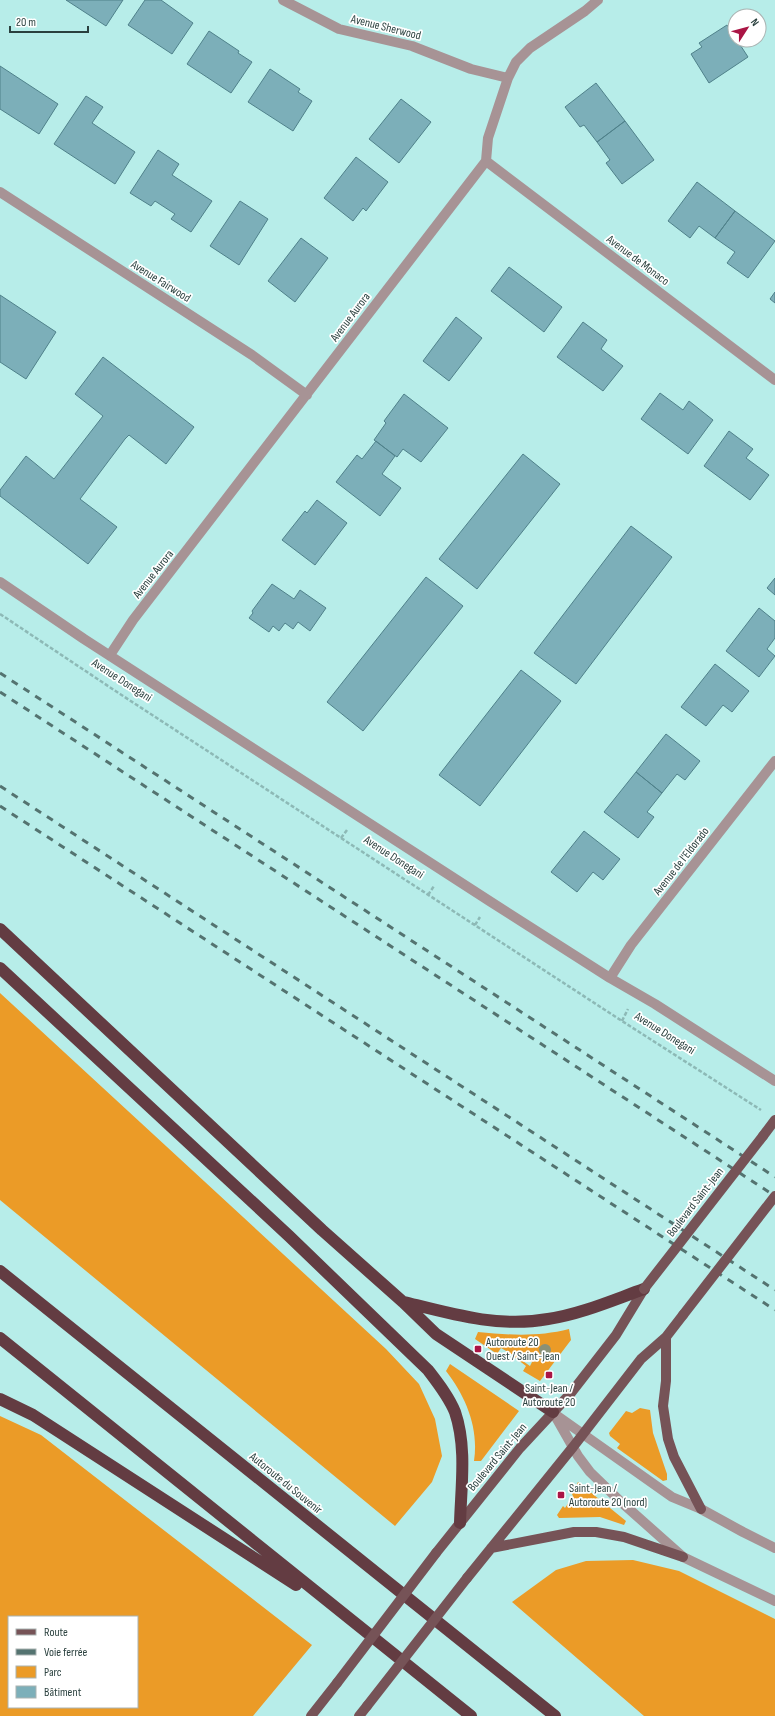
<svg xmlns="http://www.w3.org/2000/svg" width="775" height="1716" font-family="'Sofia Sans Condensed',sans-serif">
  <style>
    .green { fill: #eb9b27; fill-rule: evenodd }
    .building { fill: #7cafb9; stroke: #4f818a }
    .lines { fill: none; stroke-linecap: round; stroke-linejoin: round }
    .path { stroke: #8db9b6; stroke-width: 2.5; stroke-dasharray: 4 2; stroke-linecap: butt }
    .minor { stroke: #a79395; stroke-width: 10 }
    .major { stroke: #765357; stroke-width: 10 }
    .highway { stroke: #633c42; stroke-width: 12 }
    .rail { stroke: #547370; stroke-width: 3; stroke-dasharray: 7 7; stroke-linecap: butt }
    .major-bridge { stroke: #765357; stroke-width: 10 }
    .tree { fill: #8a9076 }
    .poi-dot { fill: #aa1545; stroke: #fff; stroke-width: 1.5 }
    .labels { text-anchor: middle; stroke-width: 3.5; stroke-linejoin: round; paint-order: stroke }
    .street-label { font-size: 12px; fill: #2a403e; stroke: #fff }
    .poi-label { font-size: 12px; fill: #2a403e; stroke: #fff; text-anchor: start }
  </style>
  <rect width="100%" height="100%" fill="#b7ede9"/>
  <path class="green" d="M0,993L386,1349L419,1384L435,1419L442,1456L432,1482L395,1526L0,1200Z
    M569,1329L571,1340L540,1381L523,1371L526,1366L513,1356V1355L501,1348L497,1354L475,1339L478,1332C509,1335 538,1337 569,1329ZM519,1354L532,1362L530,1366L517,1357Z
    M450,1364L519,1411L481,1461H474C479,1428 466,1397 446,1371Z
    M640,1408L650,1410L653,1433L667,1474V1480L663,1481L617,1448L620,1444L610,1436L609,1433L626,1411L632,1413Z
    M0,1416L41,1435L312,1645L253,1716H0ZM9,1617H137V1707H9Z
    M578,1482L626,1521L624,1525L600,1517L559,1518L557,1515L563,1506L565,1508L573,1496L572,1494Z
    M633,1560L679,1571L775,1619V1716H644L512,1602L556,1570L586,1561Z"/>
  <path class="building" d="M66,0H123L106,26Z
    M145,0H161L193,23L172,54L128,25Z
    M727,25L735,37V40H737L748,57L709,83L691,54L702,47L699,43Z
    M209,31L239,51L238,53L252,62L231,93L187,64Z
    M0,66L58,104L39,134L0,109Z
    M270,69L300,89L298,92L312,101L293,131L248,102Z
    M596,83L625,121L597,142L584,125L580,127L565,107Z
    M86,96L103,107L92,123L135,152L115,184L54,144Z
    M401,99L431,122L399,163L369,139Z
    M625,121L654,160L622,184L606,163L610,160L597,142Z
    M158,150L179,164L172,175L212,201L191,232L171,219L175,214L155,201L151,206L130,193Z
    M356,157L388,182L366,211L363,208L353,221L324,198Z
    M697,182L735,211L715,238L699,226L690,238L668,221Z
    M240,201L268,219L239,265L210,246Z
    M735,211L775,241L748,278L727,263L735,252L715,238Z
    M301,238L328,258L295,302L268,281Z
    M509,267L562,307L544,332L491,291Z
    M775,292V303L770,299Z
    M0,295L56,332L26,379L0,362Z
    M456,317L482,338L449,381L423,361Z
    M583,322L607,340L601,349L623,366L603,391L557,357Z
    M103,357L194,427L166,464L129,435L125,439L80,499L117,527L88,564L0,496V490L26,456L54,479L103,416L75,394Z
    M660,393L683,410L689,401L713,420L688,454L641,419Z
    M404,394L448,428L421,462L403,449L397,457L374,440L386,423L384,421Z
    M729,431L753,449L746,458L769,475L750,500L704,466Z
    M376,441L395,456L382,474L401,488L380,516L336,482L357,455L362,459Z
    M523,454L560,484L477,589L439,559Z
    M317,500L347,523L315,565L282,540L305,511L307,513Z
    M631,526L672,557L576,684L534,653Z
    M426,577L463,606L363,731L327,702Z
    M775,578V595L767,588Z
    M272,584L294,599L300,590L326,608L310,631L298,622L293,629L285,623L279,631L273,626L269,632L249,618L253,613L252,611Z
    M759,608L775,621V638L767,649L775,656L759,677L726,651Z
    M715,664L749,691L732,712L723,705L706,726L681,707Z
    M521,670L561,701L480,806L439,775Z
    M666,734L700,761L685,780L677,774L662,793L636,772Z
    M636,772L662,793L647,812L654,817L638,838L604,812Z
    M584,831L620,859L603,880L593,872L577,892L551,872Z"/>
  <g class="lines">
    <path class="path" d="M0,614L120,694L622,1021L761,1110
      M341,838L347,830
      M428,895L434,886
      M475,925L480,917
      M622,1021L628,1009"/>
    <path class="minor" d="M283,0L339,29L412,46L471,69L508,78
      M486,161L775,380
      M0,192L252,355L307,395
      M0,582L84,639L491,902L610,978L655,1004L775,1081
      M110,655L133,620L486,161L488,138L508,78L516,62L530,48L585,11L598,0
      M610,978L631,945L775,761
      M553,1412L578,1456L590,1472L620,1501L683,1557L775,1601
      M556,1415L672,1497L701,1509L743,1532L775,1548"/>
    <path class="major" d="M763,1136L775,1120
      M666,1337V1381L663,1406L668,1439L674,1457L701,1509
      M491,1548L574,1532H596L624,1537L683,1557
      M436,1553L520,1448L571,1393L616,1335L644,1289
      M467,1578L573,1447L641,1359L666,1337L683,1315
      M311,1716L337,1683
      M359,1716L367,1706"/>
    <path class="highway" d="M0,929L322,1230L403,1302L436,1334L553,1412
      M0,968L289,1236L428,1370C438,1383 449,1397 455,1412C467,1447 461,1487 460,1523
      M0,1271L555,1716
      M404,1302C452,1314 499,1328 548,1319C581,1314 613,1300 644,1289
      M0,1338L471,1716
      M0,1399L33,1415L296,1585"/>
    <path class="rail" d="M0,673L775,1177
      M0,692L775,1196
      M0,786L775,1290
      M0,806L775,1310"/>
    <path class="major-bridge" d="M644,1289L763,1136
      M683,1315L775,1196
      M337,1683L436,1553
      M367,1706L467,1578"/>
  </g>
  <circle class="tree" cx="545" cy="1350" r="6"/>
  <g class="poi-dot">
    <rect x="474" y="1345" width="8" height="8" rx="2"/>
    <rect x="545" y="1371" width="8" height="8" rx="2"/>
    <rect x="557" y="1491" width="8" height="8" rx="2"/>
  </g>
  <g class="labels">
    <g class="street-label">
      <text transform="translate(386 27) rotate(14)" y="4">Avenue Sherwood</text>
      <text transform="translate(638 260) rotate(37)" y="4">Avenue de Monaco</text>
      <text transform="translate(161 281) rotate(32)" y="4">Avenue Fairwood</text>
      <text transform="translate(350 317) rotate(-53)" y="4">Avenue Aurora</text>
      <text transform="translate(153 574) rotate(-52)" y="4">Avenue Aurora</text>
      <text transform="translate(122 680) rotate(33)" y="4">Avenue Donegani</text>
      <text transform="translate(394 857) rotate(33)" y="4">Avenue Donegani</text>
      <text transform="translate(681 861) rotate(-52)" y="4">Avenue de l'Eldorado</text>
      <text transform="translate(665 1033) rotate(32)" y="4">Avenue Donegani</text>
      <text transform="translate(695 1202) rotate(-52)" y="4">Boulevard Saint-Jean</text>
      <text transform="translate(497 1457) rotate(-50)" y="4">Boulevard Saint-Jean</text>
      <text transform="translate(286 1483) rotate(39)" y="4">Autoroute du Souvenir</text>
    </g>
    <g class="poi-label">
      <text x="486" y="1346">Autoroute 20<tspan x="486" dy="14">Ouest / Saint-Jean</tspan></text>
      <text x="549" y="1392" text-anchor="middle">Saint-Jean /<tspan x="549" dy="14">Autoroute 20</tspan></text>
      <text x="569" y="1492">Saint-Jean /<tspan x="569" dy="14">Autoroute 20 (nord)</tspan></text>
    </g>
  </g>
  <rect x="8" y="1616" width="130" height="92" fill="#ffffff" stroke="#aab3b2"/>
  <rect x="16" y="1629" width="20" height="6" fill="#765357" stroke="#aab3b2"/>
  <text x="44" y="1636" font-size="12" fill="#2a403e">Route</text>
  <rect x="16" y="1649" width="20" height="6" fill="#547370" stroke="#aab3b2"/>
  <text x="44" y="1656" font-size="12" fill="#2a403e">Voie ferrée</text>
  <rect x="16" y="1666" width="20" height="12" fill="#eb9b27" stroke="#aab3b2"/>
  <text x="44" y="1676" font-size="12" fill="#2a403e">Parc</text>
  <rect x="16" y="1686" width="20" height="12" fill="#7cafb9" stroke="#aab3b2"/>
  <text x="44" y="1696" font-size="12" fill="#2a403e">Bâtiment</text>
  <g transform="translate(747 28) rotate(54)"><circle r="19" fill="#ffffff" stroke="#aab3b2"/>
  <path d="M0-3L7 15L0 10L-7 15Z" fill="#aa1545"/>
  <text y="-6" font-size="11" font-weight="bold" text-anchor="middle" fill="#2a403e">N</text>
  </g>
  <path d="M10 26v6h78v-6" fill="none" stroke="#2a403e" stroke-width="2"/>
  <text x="16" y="26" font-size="12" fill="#2a403e" stroke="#ffffff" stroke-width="3" paint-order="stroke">20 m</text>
</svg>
